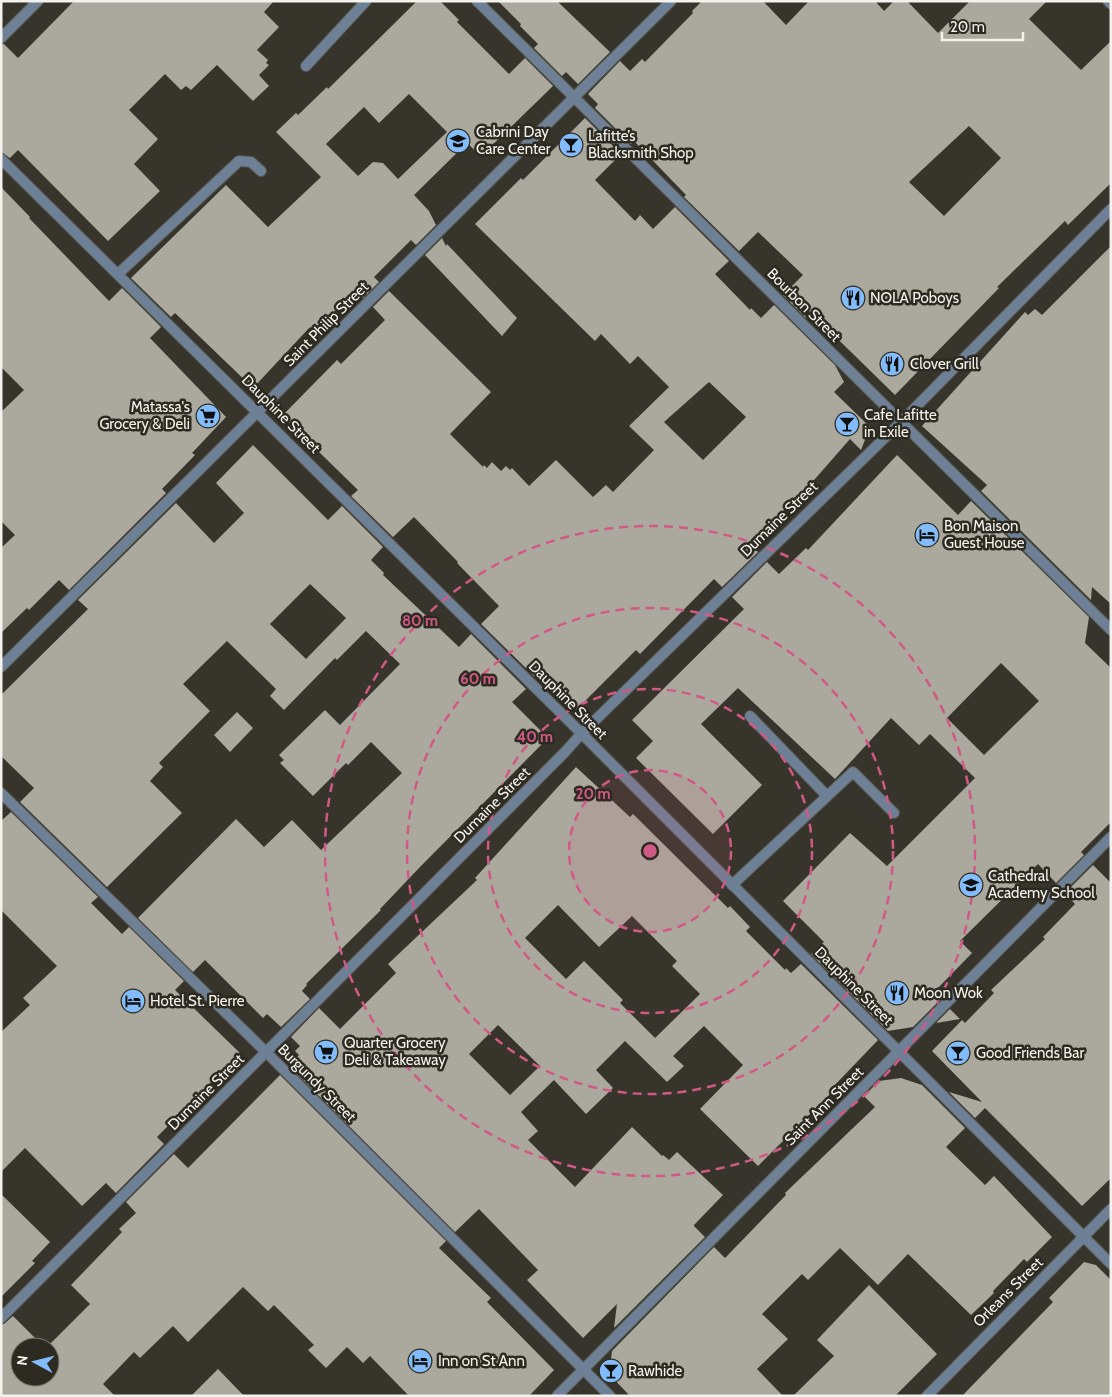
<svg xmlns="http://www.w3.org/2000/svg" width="1112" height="1397" font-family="Cabin,sans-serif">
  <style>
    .building { fill: #aba99d; fill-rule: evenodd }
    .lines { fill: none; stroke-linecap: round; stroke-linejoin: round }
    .service-casing { stroke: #55534a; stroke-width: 12 }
    .minor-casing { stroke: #55534a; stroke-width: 12 }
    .service { stroke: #6d8095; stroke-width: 10 }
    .minor { stroke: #6d8095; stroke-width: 10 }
    .ring { fill: none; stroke: #d15986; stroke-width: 2.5; stroke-dasharray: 9 6 }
    .labels { text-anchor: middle; stroke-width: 5; stroke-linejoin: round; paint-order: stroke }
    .poi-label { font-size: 15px; fill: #f4f2ec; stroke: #2d2b21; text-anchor: start }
    .street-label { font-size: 15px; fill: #f4f2ec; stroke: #2d2b21 }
    .centre { fill: #d15986; stroke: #2d2b21; stroke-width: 2.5 }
    .ring-label { font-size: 15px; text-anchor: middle; font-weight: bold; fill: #d15986; stroke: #2d2b21; stroke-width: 5; stroke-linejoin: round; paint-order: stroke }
  </style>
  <rect width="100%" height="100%" fill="#37352b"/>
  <path class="building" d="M74,1H274L264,12L279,27L257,50L268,60L266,63L269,65L259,75L269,86L253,101L217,65L191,90L186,86L181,90L165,74L129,110L158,139L134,164L160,191L108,241L18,150L10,158L1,152V45L4,44L18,58Z
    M417,1H440L459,20L457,22L509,74L525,58L553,86L481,156L467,143L414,195L429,211L436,225L416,245L411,240L374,277L379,282L363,298L356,291L314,331L310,327L253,388L175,313L171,317L131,278L226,185L268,227L321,177L276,132L296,113L298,115L327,87L328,89ZM409,94L447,132L398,179L383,163L373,162L358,176L326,144L364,107L379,123Z
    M498,1H557L610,52L578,84L566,72L562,76L534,48L538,44L520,26L521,24Z
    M702,1H763L786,25L809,1H875L884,11L894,1H907L938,33L970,1H1047L1029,19L1081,70L1111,41V183L1068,225L1065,221L997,287L999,288L895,395L803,305L800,307L807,319L783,295L803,275L758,232L739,251L684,197L686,195L634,141L631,144L595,108L598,104L588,94L620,61L630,71L642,59L645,62L693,13L692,11ZM969,126L1001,158L944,216L909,182Z
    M585,118L621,154L595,180L635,221L640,215L653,229L675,207L729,261L715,274L750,310L751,308L761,318L774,305L835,365L844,382L834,392L870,427L861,450L850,439L808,487L749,544L758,552L722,587L714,579L640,654L636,650L577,709L542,674L537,679L481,624L499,606L457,563L458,562L414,517L393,537L351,496L358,490L282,416L337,360L341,364L385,320L373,307L389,291L491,392L450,434L483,467L484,465L487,468L492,462L501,471L506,466L510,470L512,468L529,486L556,460L593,497L606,485L613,492L654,450L629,426L669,387L638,356L630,364L601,334L595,341L475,224L521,178L523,180ZM709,382L746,417L703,460L664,422Z
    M1,187L30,217L29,218L109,301L122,288L161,327L150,338L226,417L192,453L195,455L162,489L166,493L69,590L59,580L29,610L27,608L1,633V548L15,535L1,521V412L24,390L1,367Z
    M442,238L446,246L447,244L517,318L502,336L425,255Z
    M1111,246V604L1092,587L1091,600L981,491L987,485L922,426L1025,312L1028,315L1035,309L1042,315Z
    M253,445L328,520L342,506L383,547L371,560L384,573L383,575L459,647L471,634L526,689L512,702L548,738L420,867L380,909L381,910L306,984L307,985L302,991L310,999L281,1027L267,1014L263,1018L205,960L193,972L138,918L236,819L264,847L292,820L321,850L402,773L371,742L348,765L346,763L313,796L280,763L284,760L279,755L325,710L340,725L400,664L366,631L337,660L335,658L284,710L270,696L276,689L227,641L183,684L210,711L159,763L163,767L150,781L182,813L107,887L20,802L34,788L1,756V695L88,609L78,600L176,503L214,543L244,513L216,483ZM310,584L346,618L306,659L270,624Z
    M897,455L958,515L971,501L1089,617L1085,643L1111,668V822L1081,852L1084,855L1056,883L1038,864L960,941L972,953L934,992L941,999L913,1027L888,1031L811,954L824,942L783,901L850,833L887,866L975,778L930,734L919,745L891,718L835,779L738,688L701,724L762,785L713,834L636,758L653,741L632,720L744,609L732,597L767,562L779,574L806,548L808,550ZM1001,663L1039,701L984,755L947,718Z
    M237,712L253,728L230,752L214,735Z
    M576,767L630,817L633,814L728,908L730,906L750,927L746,931L785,970L786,968L791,973L801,964L878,1040L832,1088L837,1087L758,1166L700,1109L743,1065L704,1026L673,1056L684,1066L667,1082L625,1041L596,1070L613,1088L586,1114L554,1080L521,1112L538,1131L528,1140L575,1187L632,1127L662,1156L663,1155L669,1160L677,1152L723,1195L694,1225V1226L705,1237L614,1328L617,1304L583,1338L527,1280L538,1270L479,1209L455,1232L289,1066L299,1055L295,1051L300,1046L291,1037L319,1008L340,1029L396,973L388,964L477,880L475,878ZM558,905L599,947L632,916L677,961L672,966L700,994L655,1038L620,1003L623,1000L584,961L566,979L525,938ZM498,1025L540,1066L510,1095L469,1054Z
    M11,812L98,897L91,903L122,934L129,927L184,981L175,990L240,1053L157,1137L164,1144L116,1193L106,1183L82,1206L25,1148L1,1172V1032L30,1005L23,998L57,966L1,910V821Z
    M1093,865L1111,883V1178L1082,1206L985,1108L975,1118L949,1092L982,1102L932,1051L962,1020L965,1023L994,993L991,990L1045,939L1043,937L1075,904L1065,893Z
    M950,1009L960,1019L936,1023Z
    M280,1075L446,1241L439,1248L491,1298L487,1302L554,1370L529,1396H409L370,1356L363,1363L347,1347L326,1368L308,1350L314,1345L274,1305L268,1311L243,1287L188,1342L173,1326L140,1358L134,1352L103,1384L115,1396H1V1325L5,1323L13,1316L44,1347H20V1377H50V1347H47L90,1304L71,1285L122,1232L119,1229L136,1213L126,1202L174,1154L188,1168Z
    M901,1078L922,1085L965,1128L946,1147L985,1185L994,1176L1052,1237L1027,1262L1024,1259L993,1291L994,1293L971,1315L908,1254L878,1285L840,1248L808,1280L802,1274L762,1314L788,1339L757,1369L783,1396H630L609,1374L612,1351L714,1247L725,1258L786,1195L785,1193L875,1107L864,1096L879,1081Z
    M1,1194L50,1242L32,1261L35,1263L1,1297Z
    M1084,1262L1096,1265L1111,1280V1396H962L1053,1302L1049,1298Z
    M869,1285L937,1354L895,1396H793L834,1356L817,1340Z
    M218,1369L244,1396H191Z"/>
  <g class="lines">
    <g class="service-casing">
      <path id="service" d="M306,66L366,1
        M118,274L239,161L251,162L261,171
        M750,716L827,796
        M732,885L853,772L894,813"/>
    </g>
    <g class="minor-casing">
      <path id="minor" d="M477,1L1111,630
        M1108,1L1111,4
        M1,38L38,1
        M1,159L570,722L1111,1264
        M1,667L671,1
        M1,793L267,1053L610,1396
        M1,1318L565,752L581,734L901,422L1111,209
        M557,1396L1111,837
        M927,1396L1111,1209"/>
    </g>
    <use href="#service" class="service"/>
    <use href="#minor" class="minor"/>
  </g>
  <circle cx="650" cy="851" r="81" fill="#d15986" fill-opacity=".12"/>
  <g class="ring">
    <circle cx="650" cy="851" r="81"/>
    <circle cx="650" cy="851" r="162"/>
    <circle cx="650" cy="851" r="243"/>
    <circle cx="650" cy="851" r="325"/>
  </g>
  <defs>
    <g id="school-disc" transform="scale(1.25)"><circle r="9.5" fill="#82bcfa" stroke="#2d2b21"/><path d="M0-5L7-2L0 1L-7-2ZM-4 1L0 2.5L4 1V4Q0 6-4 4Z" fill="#111"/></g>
    <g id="bar-disc" transform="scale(1.25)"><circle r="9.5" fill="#82bcfa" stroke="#2d2b21"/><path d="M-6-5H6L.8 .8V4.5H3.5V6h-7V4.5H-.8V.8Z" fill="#111"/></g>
    <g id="restaurant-disc" transform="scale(1.25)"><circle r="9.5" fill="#82bcfa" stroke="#2d2b21"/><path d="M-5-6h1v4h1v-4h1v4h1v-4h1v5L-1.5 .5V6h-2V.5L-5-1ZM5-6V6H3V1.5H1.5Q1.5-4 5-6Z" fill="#111"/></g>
    <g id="supermarket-disc" transform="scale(1.25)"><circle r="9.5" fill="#82bcfa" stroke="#2d2b21"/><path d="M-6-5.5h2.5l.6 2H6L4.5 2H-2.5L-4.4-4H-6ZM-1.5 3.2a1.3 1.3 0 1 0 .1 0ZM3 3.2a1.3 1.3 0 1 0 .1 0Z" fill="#111"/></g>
    <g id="hotel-disc" transform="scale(1.25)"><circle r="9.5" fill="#82bcfa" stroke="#2d2b21"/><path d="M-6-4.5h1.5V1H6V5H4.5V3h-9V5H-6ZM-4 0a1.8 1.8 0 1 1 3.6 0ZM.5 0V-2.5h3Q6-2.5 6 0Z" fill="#111"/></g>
  </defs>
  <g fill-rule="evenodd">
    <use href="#school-disc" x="458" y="141"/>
    <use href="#bar-disc" x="571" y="145"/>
    <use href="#restaurant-disc" x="853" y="298"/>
    <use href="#restaurant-disc" x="892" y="364"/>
    <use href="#supermarket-disc" x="208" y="416"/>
    <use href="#bar-disc" x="847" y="424"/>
    <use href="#hotel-disc" x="927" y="535"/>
    <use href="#school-disc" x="971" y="885"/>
    <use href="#restaurant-disc" x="897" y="993"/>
    <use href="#hotel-disc" x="133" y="1001"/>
    <use href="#supermarket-disc" x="326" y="1052"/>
    <use href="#bar-disc" x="958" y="1053"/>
    <use href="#hotel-disc" x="420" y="1361"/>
    <use href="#bar-disc" x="611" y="1371"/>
  </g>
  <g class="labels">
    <g class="poi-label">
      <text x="476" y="137">Cabrini Day<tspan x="476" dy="17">Care Center</tspan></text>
      <text x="588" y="141">Lafitte’s<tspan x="588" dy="17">Blacksmith Shop</tspan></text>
      <text x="870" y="303">NOLA Poboys</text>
      <text x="910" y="369">Clover Grill</text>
      <text x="190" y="412" text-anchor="end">Matassa's<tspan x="190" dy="17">Grocery &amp; Deli</tspan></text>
      <text x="864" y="420">Cafe Lafitte<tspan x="864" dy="17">in Exile</tspan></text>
      <text x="944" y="531">Bon Maison<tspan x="944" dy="17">Guest House</tspan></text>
      <text x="988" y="881">Cathedral<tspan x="988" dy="17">Academy School</tspan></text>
      <text x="914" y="998">Moon Wok</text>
      <text x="150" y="1006">Hotel St. Pierre</text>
      <text x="344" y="1048">Quarter Grocery<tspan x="344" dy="17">Deli &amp; Takeaway</tspan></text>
      <text x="976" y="1058">Good Friends Bar</text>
      <text x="438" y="1366">Inn on St Ann</text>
      <text x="628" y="1376">Rawhide</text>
    </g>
    <g class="street-label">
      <text transform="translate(804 305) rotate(45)" y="5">Bourbon Street</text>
      <text transform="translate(326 324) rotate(-45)" y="5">Saint Philip Street</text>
      <text transform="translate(281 414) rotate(45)" y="5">Dauphine Street</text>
      <text transform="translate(779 519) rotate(-44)" y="5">Dumaine Street</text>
      <text transform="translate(568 700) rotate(45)" y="5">Dauphine Street</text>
      <text transform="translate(492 805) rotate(-45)" y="5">Dumaine Street</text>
      <text transform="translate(854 986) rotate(45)" y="5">Dauphine Street</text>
      <text transform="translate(317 1083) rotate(45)" y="5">Burgundy Street</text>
      <text transform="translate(206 1092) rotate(-45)" y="5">Dumaine Street</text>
      <text transform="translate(824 1106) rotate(-45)" y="5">Saint Ann Street</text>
      <text transform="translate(1008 1292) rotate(-45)" y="5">Orleans Street</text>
    </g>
  </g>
  <circle cx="650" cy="851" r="8" class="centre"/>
  <g class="ring-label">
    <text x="420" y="626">80 m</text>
    <text x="478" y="684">60 m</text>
    <text x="535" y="742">40 m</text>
    <text x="593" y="799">20 m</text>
  </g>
  <rect width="1112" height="1397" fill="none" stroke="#f4f2ec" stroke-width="5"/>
  <g transform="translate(35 1362) rotate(277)"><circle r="24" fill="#2d2b21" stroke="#7d7b72"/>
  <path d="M0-4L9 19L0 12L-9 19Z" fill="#82bcfa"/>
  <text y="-8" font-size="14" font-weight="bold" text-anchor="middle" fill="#f4f2ec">N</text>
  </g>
  <path d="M942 32v8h81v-8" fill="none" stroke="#f4f2ec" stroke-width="2.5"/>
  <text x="950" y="32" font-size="15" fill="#f4f2ec" stroke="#2d2b21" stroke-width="4" paint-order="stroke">20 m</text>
</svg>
